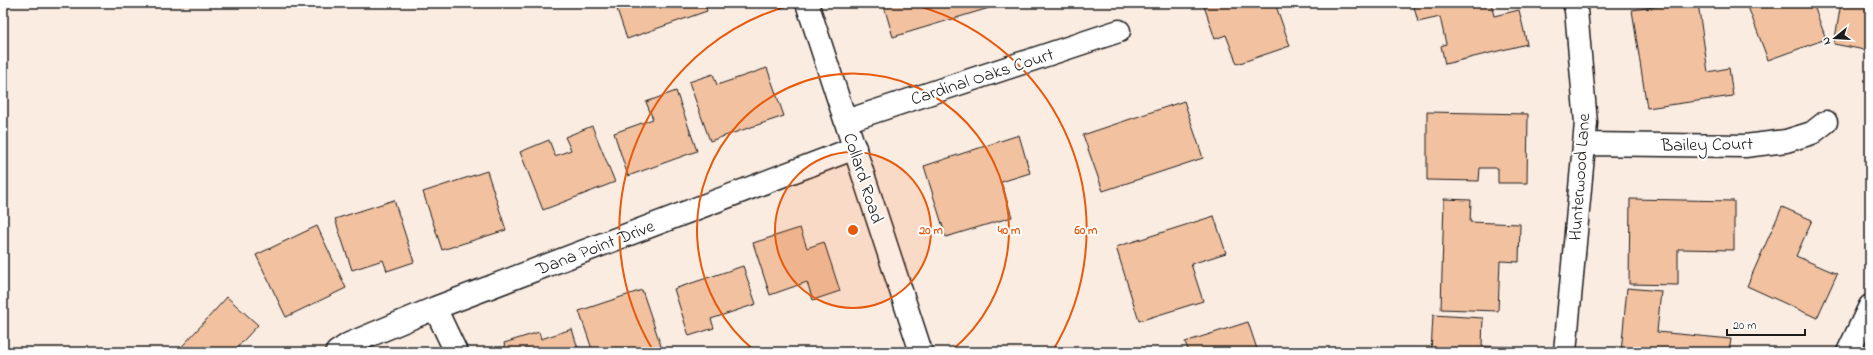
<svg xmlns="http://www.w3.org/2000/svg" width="1873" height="355" font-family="'Indie Flower',sans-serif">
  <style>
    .building { fill: #f1c1a0; stroke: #1c1c1c }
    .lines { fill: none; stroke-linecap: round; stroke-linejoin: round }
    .minor-casing { stroke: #1c1c1c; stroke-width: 25 }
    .tertiary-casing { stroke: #1c1c1c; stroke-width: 25 }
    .minor { stroke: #fff; stroke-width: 22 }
    .tertiary { stroke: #fff; stroke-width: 22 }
    .ring { fill: none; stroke: #e8590c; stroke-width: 2 }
    .labels { text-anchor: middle; stroke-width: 4; stroke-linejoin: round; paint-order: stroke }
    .street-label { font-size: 18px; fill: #1c1c1c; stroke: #fff }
    .centre { fill: #e8590c; stroke: #fff; stroke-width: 2 }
    .ring-label { font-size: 12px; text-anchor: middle; font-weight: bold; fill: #e8590c; stroke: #fff; stroke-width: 4; stroke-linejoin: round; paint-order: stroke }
  </style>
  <rect width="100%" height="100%" fill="#fbece2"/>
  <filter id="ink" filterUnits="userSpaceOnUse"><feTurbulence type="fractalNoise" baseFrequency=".025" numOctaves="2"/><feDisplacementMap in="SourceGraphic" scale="8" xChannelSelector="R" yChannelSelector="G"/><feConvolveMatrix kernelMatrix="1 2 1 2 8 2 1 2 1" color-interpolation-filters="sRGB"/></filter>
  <g filter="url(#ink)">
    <path class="building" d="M615,3H704L707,11L627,39Z
      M883,3H987L989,8L893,37Z
      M1203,3H1275L1290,46L1237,64L1226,35L1215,39Z
      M1413,3H1491L1494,16L1519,10L1527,44L1445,64L1441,46L1446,44L1440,17L1418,22Z
      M1682,3H1698L1708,72L1729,68L1733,96L1647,108L1632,10Z
      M1751,3H1813L1826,39L1768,60L1747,4Z
      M1841,3H1870V51L1834,44Z
      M767,68L784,116L710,141L689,82L713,74L717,85Z
      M676,91L697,151L628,176L614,133L653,119L646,102Z
      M1184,101L1203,158L1103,191L1083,135Z
      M1427,112L1528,114L1527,183H1498V168H1480L1479,181L1427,180Z
      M592,126L615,182L543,210L520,152L549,140L555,156L571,150L565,137Z
      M1019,135L1030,173L1001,182L1012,217L946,237L924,166Z
      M487,171L506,230L442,250L423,192Z
      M1444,199L1471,200L1470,222L1520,224L1519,262L1500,261L1498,311L1441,309Z
      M1630,199L1734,201V250L1678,249V285L1629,284Z
      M394,200L414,262L387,271L383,260L352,270L335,219Z
      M1782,207L1812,220L1796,256L1837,274L1817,318L1747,286Z
      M1214,216L1226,253L1191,264L1203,301L1139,321L1116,247Z
      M317,226L346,288L286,317L256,255Z
      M800,228L807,248L824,242L840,291L813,300L807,282L770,295L753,243Z
      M743,266L756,304L711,319L714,328L689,336L674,289Z
      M1627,288L1661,291L1657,332L1731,339L1729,352H1621Z
      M642,290L663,352H593L579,311Z
      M227,297L258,325L233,352H177Z
      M1433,315L1483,318L1482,346L1512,347V352H1431Z
      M1248,322L1258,352H1189L1185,342Z
      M572,329L579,352H506L504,343L539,332L541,339Z"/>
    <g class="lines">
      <g class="minor-casing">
        <path id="minor" d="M846,121L1119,31
          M1584,144L1745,146L1786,141L1812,133L1826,122
          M435,308L456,352
          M337,352L349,344L435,308L855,148
          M1565,352L1586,123L1576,10L1574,3"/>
      </g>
      <g class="tertiary-casing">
        <path id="tertiary" d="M807,3L921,352
          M1848,352L1870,306"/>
      </g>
      <use href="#minor" class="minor"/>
      <use href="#tertiary" class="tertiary"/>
    </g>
  </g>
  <circle cx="853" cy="230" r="78" fill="#e8590c" fill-opacity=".12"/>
  <g class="ring">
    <circle cx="853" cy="230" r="78"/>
    <path d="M755 351A156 156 0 1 1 951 351"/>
    <path d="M654 352A233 233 0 0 1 799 3M907 3A233 233 0 0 1 1052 352"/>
  </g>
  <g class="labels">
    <g class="street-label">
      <text transform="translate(982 76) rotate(-18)" y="6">Cardinal Oaks Court</text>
      <text transform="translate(1707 144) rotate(-1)" y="6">Bailey Court</text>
      <text transform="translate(1579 177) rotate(-86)" y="6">Hunterwood Lane</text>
      <text transform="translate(864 178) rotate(72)" y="6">Collard Road</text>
      <text transform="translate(595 247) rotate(-21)" y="6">Dana Point Drive</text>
    </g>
  </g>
  <circle cx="853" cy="230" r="6" class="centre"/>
  <g class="ring-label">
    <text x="931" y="234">20 m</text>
    <text x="1009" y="234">40 m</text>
    <text x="1086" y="234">60 m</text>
  </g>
  <rect width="1873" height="355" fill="none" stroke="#fff" stroke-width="16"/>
  <rect x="8" y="8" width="1857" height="339" fill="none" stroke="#1c1c1c" stroke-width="1.5" filter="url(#ink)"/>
  <g transform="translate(1835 38) rotate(252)" stroke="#ffffff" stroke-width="3" paint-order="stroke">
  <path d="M0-3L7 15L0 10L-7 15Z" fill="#1c1c1c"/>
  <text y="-6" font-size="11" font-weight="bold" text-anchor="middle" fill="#1c1c1c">N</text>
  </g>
  <path d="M1727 329v6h78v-6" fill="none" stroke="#1c1c1c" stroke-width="2"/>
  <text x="1733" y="329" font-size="12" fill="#1c1c1c" stroke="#ffffff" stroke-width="3" paint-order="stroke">20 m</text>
</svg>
